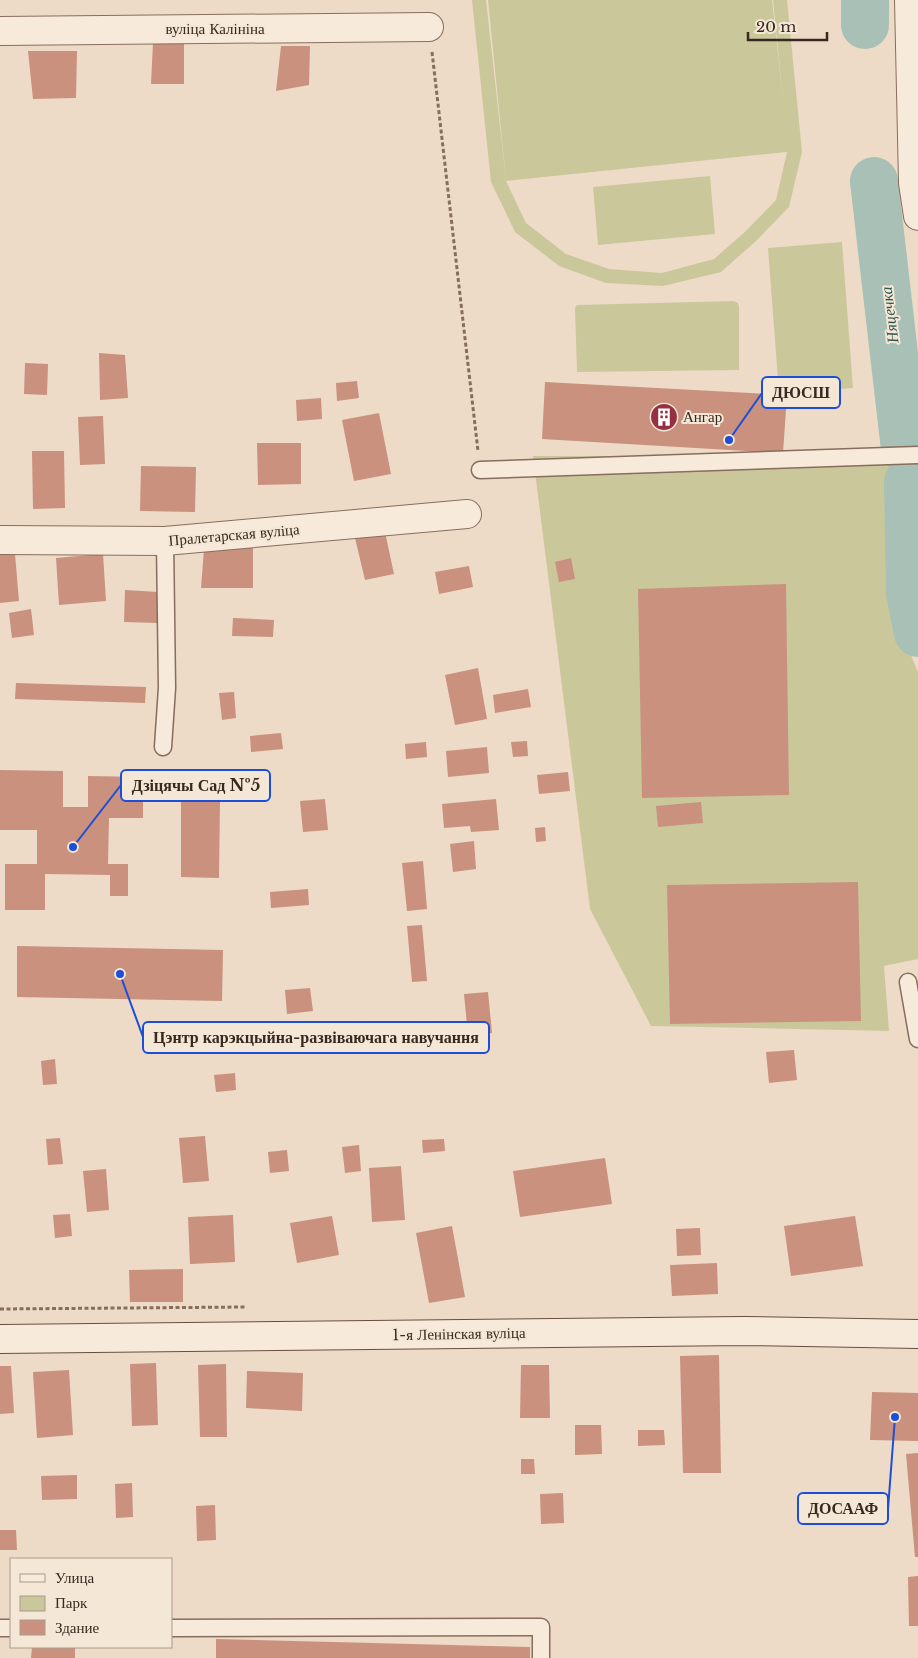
<svg xmlns="http://www.w3.org/2000/svg" width="918" height="1658" font-family="'Libre Baskerville',serif">
  <style>
    .green { fill: #cac89b; fill-rule: evenodd }
    .lines { fill: none; stroke-linecap: round; stroke-linejoin: round }
    .river { stroke: #a8c0b5; stroke-width: 48 }
    .building { fill: #c9917e }
    .lane-casing { stroke: #876d5d; stroke-width: 19 }
    .street-casing { stroke: #876d5d; stroke-width: 30 }
    .secondary-casing { stroke: #694e40; stroke-width: 30 }
    .path { stroke: #876d5d; stroke-width: 3; stroke-dasharray: 4 2.5; stroke-linecap: butt }
    .lane { stroke: #f7eada; stroke-width: 16 }
    .street { stroke: #f7eada; stroke-width: 28 }
    .secondary { stroke: #f7eada; stroke-width: 28 }
    .labels { text-anchor: middle; stroke-width: 4; stroke-linejoin: round; paint-order: stroke }
    .street-label { font-size: 15px; fill: #382820; stroke: #f4e7d6 }
    .poi-label { font-size: 15px; fill: #382820; stroke: #f4e7d6; text-anchor: start }
    .water-label { font-size: 16px; font-style: italic; fill: #30574e; stroke: #f4e7d6 }
    .leader { fill: none; stroke: #1d4ed8; stroke-width: 2 }
    .callout-dot { fill: #1d4ed8; stroke: #f4e7d6; stroke-width: 2 }
    .callout { fill: #f4e7d6; stroke: #1d4ed8; stroke-width: 2 }
    .callout-label { font-size: 16px; text-anchor: middle; font-weight: bold; fill: #382820 }
  </style>
  <rect width="100%" height="100%" fill="#eddbc7"/>
  <path class="green" d="M472,0H486L506,180L488,0H772L783,99L773,0H787L802,152L789,207L756,241L721,272L663,286L606,283L559,266L515,232L491,182ZM787,152L776,200L746,231L714,259L662,273L609,269L566,254L526,223L506,181Z
    M710,176L715,234L598,245L593,187Z
    M842,242L853,388L779,393L768,248Z
    M734,301L738,303L739,307V370L577,372L575,308L577,305Z
    M533,456H898L897,578L911,655L918,672V959L884,966L889,1031L651,1026L590,909Z"/>
  <g class="lines">
    <path class="river" d="M865,0V25
      M874,181L905,449
      M908,482L910,593L918,633"/>
  </g>
  <path class="building" d="M153,43L184,44V84H151Z
    M281,46H310L309,85L276,91Z
    M28,51H77L76,98L33,99Z
    M99,353L125,355L128,398L100,400Z
    M25,363L48,364L47,395L24,394Z
    M357,381L359,398L337,401L336,383Z
    M545,382L787,395L783,453L542,439Z
    M321,398L322,419L297,421L296,400Z
    M379,413L391,474L354,481L342,420Z
    M103,416L105,464L80,465L78,417Z
    M257,443H301V484L258,485Z
    M32,451H64L65,508L33,509Z
    M141,466L196,467L195,512L140,511Z
    M385,532L394,574L365,580L355,538Z
    M253,546V588H201L204,549Z
    M15,554L19,601L0,603V555Z
    M103,554L106,601L59,605L56,558Z
    M571,558L575,579L559,582L555,562Z
    M469,566L473,587L439,594L435,572Z
    M786,584L789,795L642,798L638,589Z
    M125,590L158,592L157,623L124,622Z
    M31,609L34,635L12,638L9,613Z
    M233,618L274,620L273,637L232,636Z
    M478,668L487,719L455,725L445,675Z
    M16,683L146,687L145,703L15,699Z
    M528,689L531,707L495,713L493,695Z
    M234,692L236,718L222,720L219,693Z
    M281,733L283,749L251,752L250,736Z
    M527,741L528,756L513,757L511,742Z
    M426,742L427,757L406,759L405,744Z
    M487,747L489,773L448,777L446,751Z
    M0,770L63,771V807H88V776L143,777V818H109L108,864H128V896H110V875L45,874V910H5V864H37V830H0Z
    M568,772L570,791L539,794L537,775Z
    M325,799L328,830L303,832L300,801Z
    M496,799L499,830L471,832L470,826L444,828L442,804Z
    M181,800H220L219,878L181,877Z
    M701,802L703,823L658,827L656,806Z
    M545,827L546,841L536,842L535,828Z
    M474,841L476,869L453,872L450,844Z
    M423,861L427,909L407,911L402,863Z
    M858,882L861,1021L670,1024L667,885Z
    M308,889L309,905L271,908L270,892Z
    M422,925L427,981L412,982L407,926Z
    M17,946L223,950L222,1001L17,997Z
    M310,988L313,1011L287,1014L285,990Z
    M488,992L492,1033L468,1035L464,994Z
    M794,1050L797,1080L769,1083L766,1052Z
    M55,1059L57,1084L43,1085L41,1061Z
    M235,1073L236,1090L216,1092L214,1075Z
    M205,1136L209,1181L183,1183L179,1138Z
    M60,1138L63,1164L48,1165L46,1139Z
    M444,1139L445,1151L423,1153L422,1140Z
    M359,1145L361,1171L345,1173L342,1147Z
    M287,1150L289,1171L270,1173L268,1152Z
    M605,1158L612,1204L520,1217L513,1171Z
    M401,1166L405,1220L372,1222L369,1168Z
    M106,1169L109,1210L87,1212L83,1171Z
    M70,1214L72,1236L55,1238L53,1215Z
    M233,1215L235,1262L190,1264L188,1217Z
    M332,1216L339,1255L297,1263L290,1223Z
    M855,1216L863,1266L791,1276L784,1226Z
    M452,1226L465,1297L429,1303L416,1233Z
    M700,1228L701,1255L677,1256L676,1229Z
    M717,1263L718,1294L672,1296L670,1265Z
    M183,1269V1302H130L129,1270Z
    M719,1355L721,1473H683L680,1356Z
    M156,1363L158,1425L132,1426L130,1364Z
    M226,1364L227,1437H200L198,1365Z
    M521,1365H549L550,1418H520Z
    M0,1366H11L14,1413L0,1414Z
    M69,1370L73,1435L37,1438L33,1372Z
    M247,1371L303,1373L302,1411L246,1408Z
    M872,1392L918,1393V1441L870,1440Z
    M575,1425H601L602,1454L575,1455Z
    M638,1430H664L665,1445L638,1446Z
    M918,1453V1557H915L906,1454Z
    M521,1459H534L535,1474H521Z
    M77,1475V1499L42,1500L41,1476Z
    M132,1483L133,1517L116,1518L115,1484Z
    M563,1493L564,1523L541,1524L540,1494Z
    M215,1505L216,1540L197,1541L196,1506Z
    M0,1530H16L17,1550H0Z
    M918,1576V1626H909L908,1577Z
    M216,1639L530,1647V1658H216Z
    M32,1647H75V1658H31Z"/>
  <g class="lines">
    <g class="lane-casing">
      <path id="lane" d="M480,470L918,455
        M163,747L167,688L165,541
        M908,982L918,1039
        M0,1628H11
        M171,1628L541,1627V1658"/>
    </g>
    <g class="street-casing">
      <path id="street" d="M909,0L913,183L918,216
        M0,31L429,27
        M0,540L165,541L467,514"/>
    </g>
    <g class="secondary-casing">
      <path id="secondary" d="M0,1339L743,1331L918,1334"/>
    </g>
    <path class="path" d="M432,52L478,451
      M0,1309L245,1307"/>
    <use href="#lane" class="lane"/>
    <use href="#street" class="street"/>
    <use href="#secondary" class="secondary"/>
  </g>
  <defs>
    <g id="building-disc" transform="scale(1.4375)"><circle r="9.5" fill="#943041" stroke="#f4e7d6"/><path d="M-4-6H4V6H1V3H-1V6H-4ZM-2.5-4.3h1.7v1.8h-1.7ZM.8-4.3h1.7v1.8H.8ZM-2.5-1h1.7V.8h-1.7ZM.8-1h1.7V.8H.8Z" fill="#fff"/></g>
  </defs>
  <g fill-rule="evenodd">
    <use href="#building-disc" x="664" y="417"/>
  </g>
  <g class="labels">
    <g class="street-label">
      <text x="215" y="34">вуліца Калініна</text>
      <text transform="translate(234 535) rotate(-5)" y="5">Пралетарская вуліца</text>
      <text transform="translate(459 1334) rotate(-1)" y="5">1-я Ленінская вуліца</text>
    </g>
    <g class="poi-label">
      <text x="683" y="422">Ангар</text>
    </g>
    <g class="water-label">
      <text transform="translate(889 315) rotate(-97)" y="6">Няцечка</text>
    </g>
  </g>
  <path class="leader" d="M729 440L762 393M73 847L121 785M120 974L143 1037M895 1417L888 1509"/>
  <g class="callout-dot">
    <circle cx="729" cy="440" r="5"/>
    <circle cx="73" cy="847" r="5"/>
    <circle cx="120" cy="974" r="5"/>
    <circle cx="895" cy="1417" r="5"/>
  </g>
  <g class="callout">
    <rect x="762" y="377" width="78" height="31" rx="5"/>
    <rect x="121" y="770" width="149" height="31" rx="5"/>
    <rect x="143" y="1022" width="346" height="31" rx="5"/>
    <rect x="798" y="1493" width="90" height="31" rx="5"/>
  </g>
  <g class="callout-label">
    <text x="801" y="398">ДЮСШ</text>
    <text x="196" y="791">Дзіцячы Сад №5</text>
    <text x="316" y="1043">Цэнтр карэкцыйна-развіваючага навучання</text>
    <text x="843" y="1514">ДОСААФ</text>
  </g>
  <rect x="10" y="1558" width="162" height="90" fill="#f4e7d6" stroke="#a99b8d"/>
  <rect x="20" y="1574" width="25" height="8" fill="#f7eada" stroke="#a99b8d"/>
  <text x="55" y="1583" font-size="15" fill="#382820">Улица</text>
  <rect x="20" y="1596" width="25" height="15" fill="#cac89b" stroke="#a99b8d"/>
  <text x="55" y="1608" font-size="15" fill="#382820">Парк</text>
  <rect x="20" y="1620" width="25" height="15" fill="#c9917e" stroke="#a99b8d"/>
  <text x="55" y="1633" font-size="15" fill="#382820">Здание</text>
  <path d="M748 32v8h79v-8" fill="none" stroke="#382820" stroke-width="2.5"/>
  <text x="756" y="32" font-size="15" fill="#382820" stroke="#f4e7d6" stroke-width="4" paint-order="stroke">20 m</text>
</svg>
